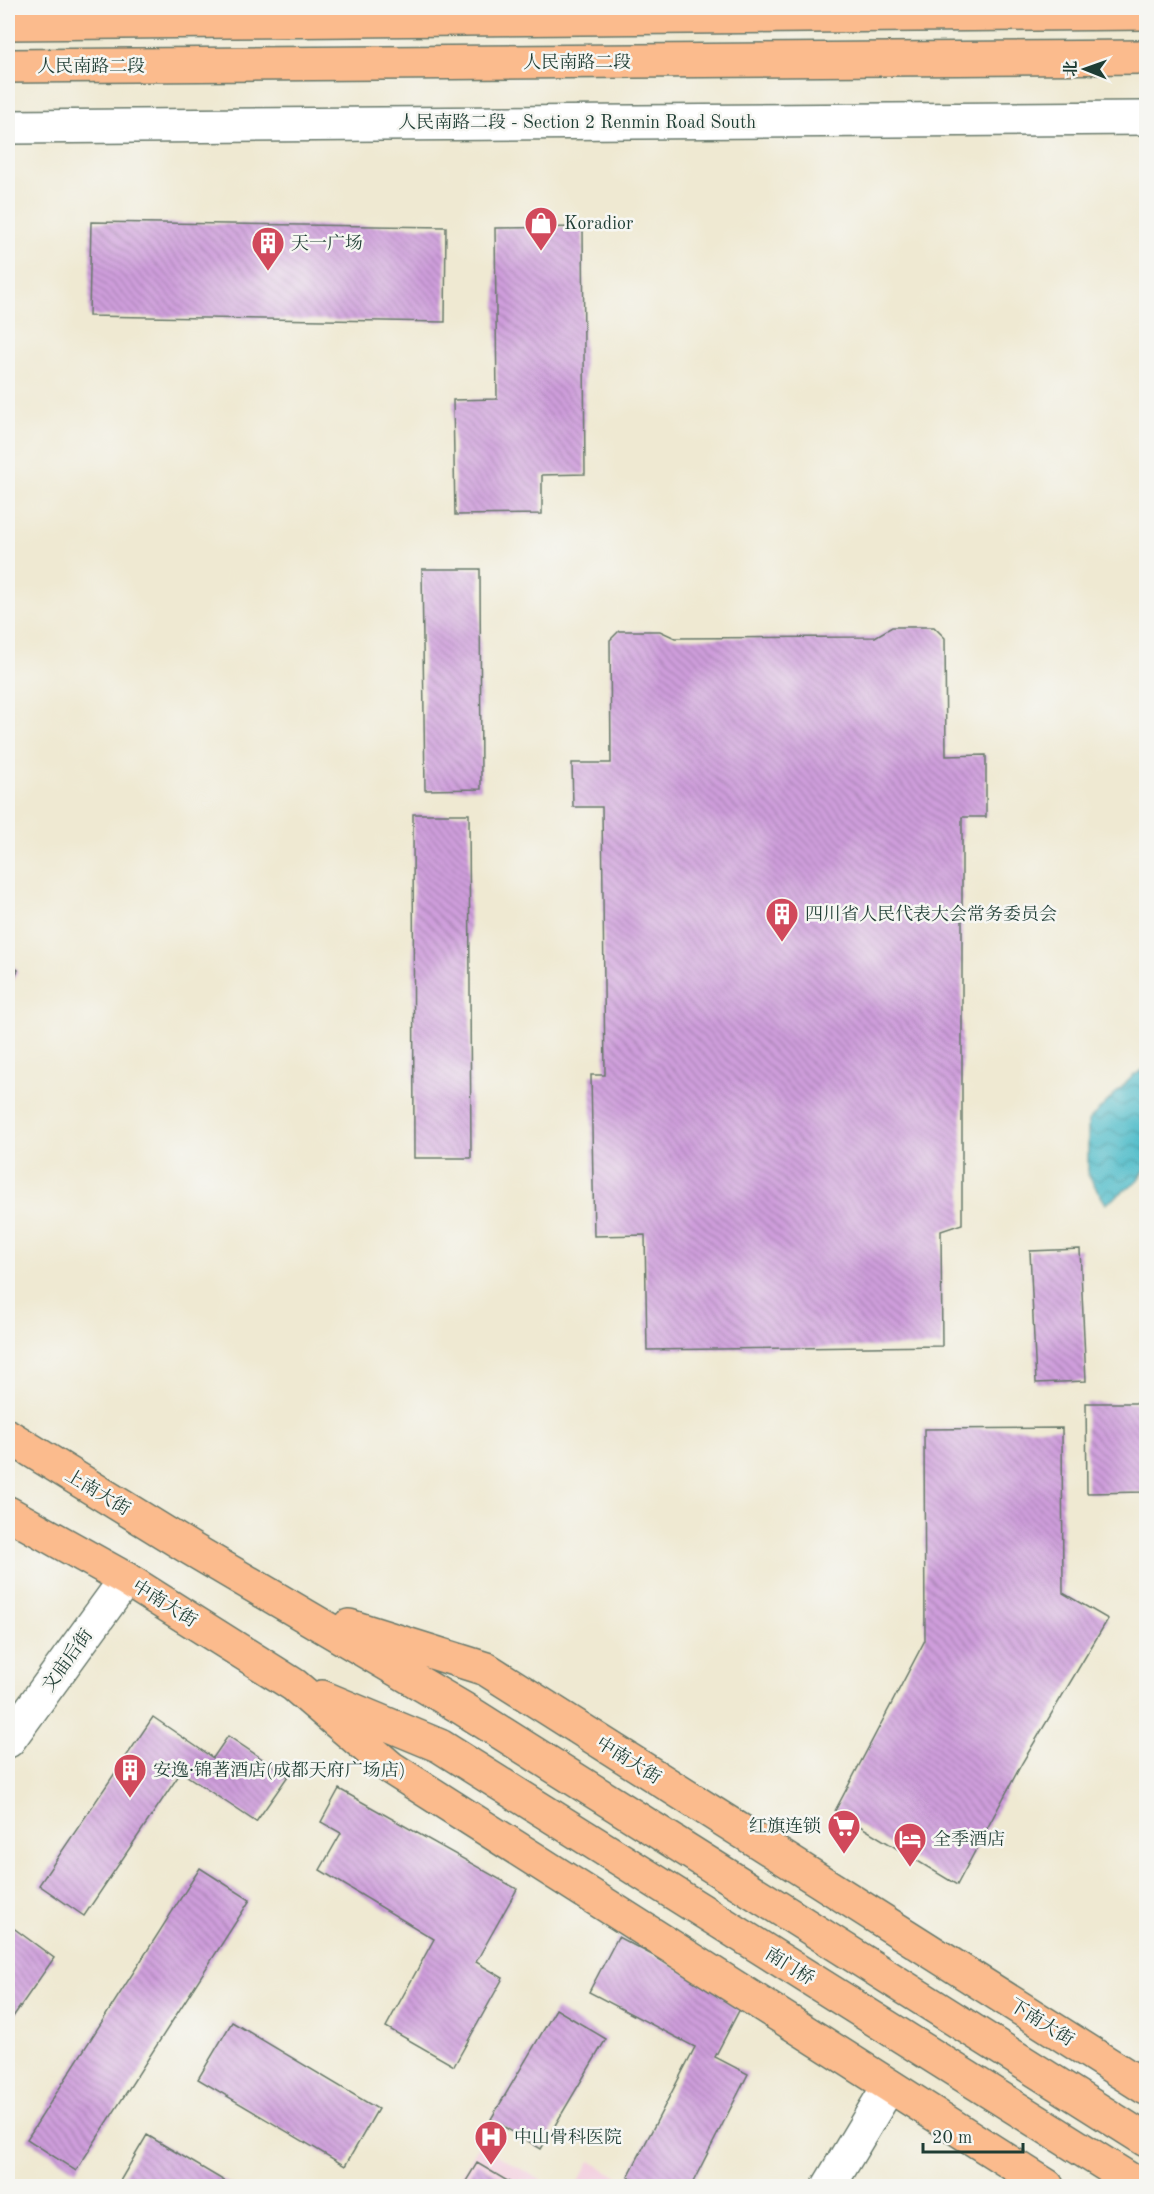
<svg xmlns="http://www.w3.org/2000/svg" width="1154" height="2194" font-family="'Old Standard TT','Noto Serif SC',serif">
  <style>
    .built { fill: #f3cfdf }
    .water { fill: url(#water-waves); stroke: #377c7e; stroke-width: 1.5 }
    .building { fill: url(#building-back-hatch) }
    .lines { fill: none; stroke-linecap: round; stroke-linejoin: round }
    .minor-casing { stroke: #68796b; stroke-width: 36 }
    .major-casing { stroke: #68796b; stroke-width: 36 }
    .minor { stroke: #fff; stroke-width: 33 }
    .major { stroke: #fbbb8d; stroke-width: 33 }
    .labels { text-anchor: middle; stroke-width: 5; stroke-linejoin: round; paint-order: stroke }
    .street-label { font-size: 18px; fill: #1f3d34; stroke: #f6f6f2 }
    .poi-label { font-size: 18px; fill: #1f3d34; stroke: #f6f6f2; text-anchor: start }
  </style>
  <defs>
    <pattern id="water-waves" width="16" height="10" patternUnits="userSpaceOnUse" patternTransform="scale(1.5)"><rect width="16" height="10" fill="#4fbcc9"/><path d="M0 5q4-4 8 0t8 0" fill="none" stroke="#419aa4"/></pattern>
    <pattern id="building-back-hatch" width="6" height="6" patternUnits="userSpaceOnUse" patternTransform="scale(1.5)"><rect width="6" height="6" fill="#cf9edc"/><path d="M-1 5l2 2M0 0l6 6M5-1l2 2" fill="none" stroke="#a782b3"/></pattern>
  </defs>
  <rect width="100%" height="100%" fill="#f6f6f2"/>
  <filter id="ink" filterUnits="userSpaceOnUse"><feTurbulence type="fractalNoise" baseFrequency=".0167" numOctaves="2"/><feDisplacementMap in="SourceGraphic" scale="12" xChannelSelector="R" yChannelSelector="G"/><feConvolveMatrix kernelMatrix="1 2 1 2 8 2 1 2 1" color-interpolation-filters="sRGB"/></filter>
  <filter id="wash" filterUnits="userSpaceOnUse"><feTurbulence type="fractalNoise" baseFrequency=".008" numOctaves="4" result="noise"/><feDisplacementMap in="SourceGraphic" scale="24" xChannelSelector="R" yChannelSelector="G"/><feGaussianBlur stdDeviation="1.35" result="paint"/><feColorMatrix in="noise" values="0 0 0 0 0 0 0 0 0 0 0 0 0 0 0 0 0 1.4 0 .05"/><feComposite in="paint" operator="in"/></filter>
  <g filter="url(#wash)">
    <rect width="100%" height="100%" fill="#efe9d2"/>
    <path class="built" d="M479,2145L551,2186H455Z
      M590,2161L634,2186H576Z"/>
    <path class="water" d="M1146,1068V1168L1137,1181L1106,1204L1088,1175V1121L1134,1075Z"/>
    <g id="blocks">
      <path class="building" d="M91,222L446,227L445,322L89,316Z
        M583,227L585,474L542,475V514L455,515L453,400L497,399L495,228Z
        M422,569H480L481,789L425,790Z
        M892,627H934L945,638L946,756L986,755V817H962V1224L941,1231L942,1346L647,1350L645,1235L594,1236L591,1075H605L602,807H573L572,763H611L610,640L619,631H660L675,638L875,637Z
        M413,814H469L471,1158H414Z
        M8,963L18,970L8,988Z
        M1080,1249L1086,1381L1036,1383L1030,1251Z
        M1086,1403H1146V1492L1087,1493Z
        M1062,1428L1063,1593L1108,1619L1022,1763L957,1885L835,1811L925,1640L924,1429Z
        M153,1717L213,1758L228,1736L288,1776L256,1822L181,1772L84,1916L39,1885Z
        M339,1789L517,1889L476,1962L503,1978L454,2066L386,2027L434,1939L320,1870L341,1833L321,1822Z
        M200,1868L250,1900L76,2171L27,2139Z
        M8,1924L54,1958L8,2024Z
        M618,1937L743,2003L715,2057L748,2074L691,2186H648L628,2177L695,2047L589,1992Z
        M556,2009L606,2039L541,2149L491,2119Z
        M232,2022L378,2109L345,2166L198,2079Z
        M147,2135L233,2186H117Z
        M477,2163L516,2186H463Z"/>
    </g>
  </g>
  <g filter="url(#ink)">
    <use href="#blocks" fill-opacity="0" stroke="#68796b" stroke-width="1.5"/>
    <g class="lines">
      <g class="minor-casing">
        <path id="minor" d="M8,127L1146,118
          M8,1741L126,1579
          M829,2186L889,2086"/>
      </g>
      <g class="major-casing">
        <path id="major" d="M8,23L1146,13
          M8,66L1146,57
          M8,1436L188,1547L462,1708L1146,2140
          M8,1513L126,1579L294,1685L391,1768L1047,2186
          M349,1626L486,1669L1146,2088
          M322,1697L440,1746L1140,2186"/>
      </g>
      <use href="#minor" class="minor"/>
      <use href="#major" class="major"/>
    </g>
  </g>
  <defs>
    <g id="shop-pin" transform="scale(1.725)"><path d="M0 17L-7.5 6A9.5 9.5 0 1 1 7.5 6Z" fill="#d1495b" stroke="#f6f6f2"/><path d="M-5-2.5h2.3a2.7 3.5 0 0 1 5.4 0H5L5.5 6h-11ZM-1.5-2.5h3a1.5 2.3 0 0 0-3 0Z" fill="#fff"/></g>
    <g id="building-pin" transform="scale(1.725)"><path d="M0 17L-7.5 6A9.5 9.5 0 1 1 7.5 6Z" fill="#d1495b" stroke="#f6f6f2"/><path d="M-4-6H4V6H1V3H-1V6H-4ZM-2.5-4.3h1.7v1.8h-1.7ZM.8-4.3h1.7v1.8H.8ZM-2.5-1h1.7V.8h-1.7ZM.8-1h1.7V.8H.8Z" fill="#fff"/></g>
    <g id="supermarket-pin" transform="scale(1.725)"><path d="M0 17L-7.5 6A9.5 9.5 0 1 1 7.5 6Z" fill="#d1495b" stroke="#f6f6f2"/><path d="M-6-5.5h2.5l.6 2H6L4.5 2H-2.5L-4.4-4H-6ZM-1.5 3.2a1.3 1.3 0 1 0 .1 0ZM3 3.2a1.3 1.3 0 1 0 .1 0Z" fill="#fff"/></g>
    <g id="hotel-pin" transform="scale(1.725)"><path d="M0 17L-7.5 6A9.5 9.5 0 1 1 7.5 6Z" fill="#d1495b" stroke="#f6f6f2"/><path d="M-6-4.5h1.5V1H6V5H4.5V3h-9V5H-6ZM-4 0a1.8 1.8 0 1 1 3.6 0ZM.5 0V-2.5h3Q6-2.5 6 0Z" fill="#fff"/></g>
    <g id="hospital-pin" transform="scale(1.725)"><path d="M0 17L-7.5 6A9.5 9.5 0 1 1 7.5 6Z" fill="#d1495b" stroke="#f6f6f2"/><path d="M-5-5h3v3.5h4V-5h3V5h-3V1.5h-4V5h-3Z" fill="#fff"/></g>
  </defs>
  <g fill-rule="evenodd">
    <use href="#shop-pin" x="541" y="223"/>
    <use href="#building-pin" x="268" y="243"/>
    <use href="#building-pin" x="782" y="914"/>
    <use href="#building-pin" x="130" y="1770"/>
    <use href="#supermarket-pin" x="844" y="1826"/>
    <use href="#hotel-pin" x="910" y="1839"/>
    <use href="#hospital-pin" x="491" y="2137"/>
  </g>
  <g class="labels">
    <g class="street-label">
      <text x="577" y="68">人民南路二段</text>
      <text x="91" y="72">人民南路二段</text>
      <text x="577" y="128">人民南路二段 - Section 2 Renmin Road South</text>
      <text transform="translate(98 1492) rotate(31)" y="6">上南大街</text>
      <text transform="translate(165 1603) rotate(32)" y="6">中南大街</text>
      <text transform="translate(67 1660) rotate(-54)" y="6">文庙后街</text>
      <text transform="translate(629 1760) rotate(32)" y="6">中南大街</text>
      <text transform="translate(790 1966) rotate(32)" y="6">南门桥</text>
      <text transform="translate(1042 2022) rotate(32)" y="6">下南大街</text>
    </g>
    <g class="poi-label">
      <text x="564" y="229">Koradior</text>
      <text x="291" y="249">天一广场</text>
      <text x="805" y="920">四川省人民代表大会常务委员会</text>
      <text x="153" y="1776">安逸·锦著酒店(成都天府广场店)</text>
      <text x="821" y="1832" text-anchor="end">红旗连锁</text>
      <text x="933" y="1845">全季酒店</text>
      <text x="514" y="2143">中山骨科医院</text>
    </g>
  </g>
  <rect width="1154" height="2194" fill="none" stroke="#f6f6f2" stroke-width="30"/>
  <g transform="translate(1085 69) rotate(271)" stroke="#f6f6f2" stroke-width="4.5" paint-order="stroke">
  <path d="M0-4.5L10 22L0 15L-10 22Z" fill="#1f3d34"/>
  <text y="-9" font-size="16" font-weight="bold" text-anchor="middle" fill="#1f3d34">北</text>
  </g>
  <path d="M923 2143v9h100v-9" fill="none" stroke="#1f3d34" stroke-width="3"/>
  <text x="932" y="2143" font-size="18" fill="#1f3d34" stroke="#f6f6f2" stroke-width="4.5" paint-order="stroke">20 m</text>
</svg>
